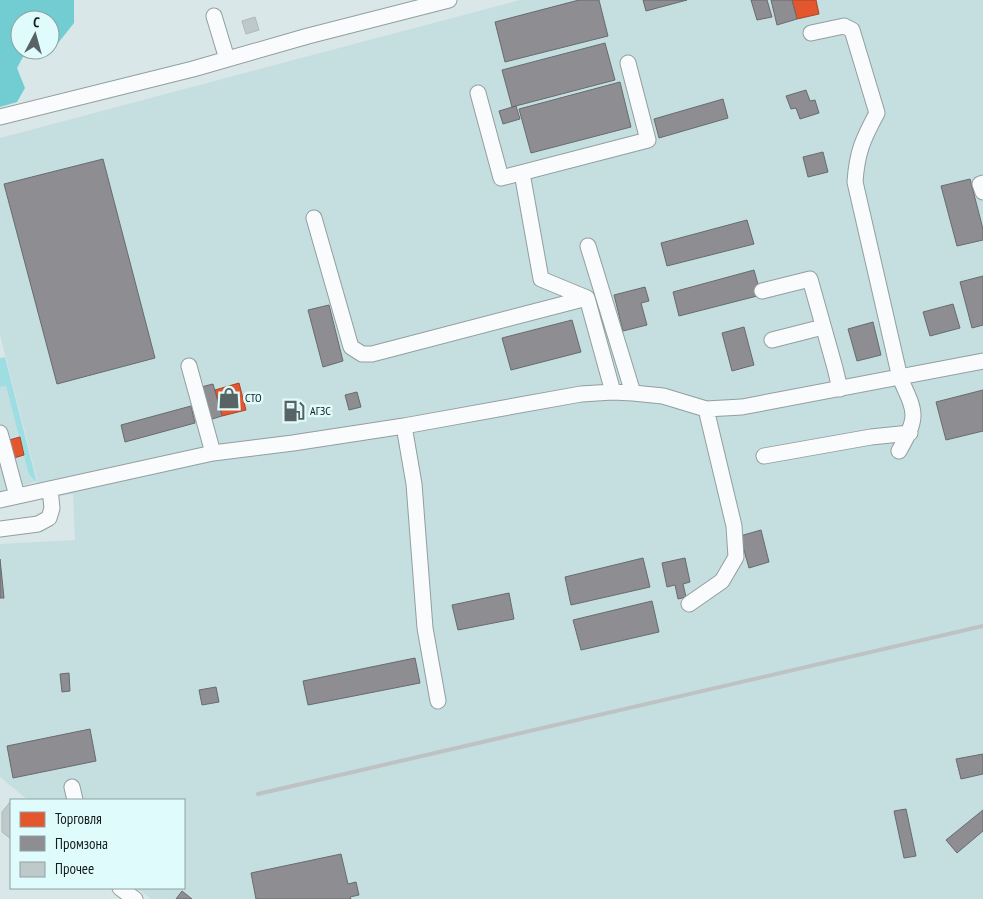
<svg xmlns="http://www.w3.org/2000/svg" width="983" height="899" font-family="'PT Sans Narrow',sans-serif">
  <style>
    .built { fill: #c5dee0 }
    .green { fill: #9edee3 }
    .forest { fill: #72cdd2 }
    .shops { fill: #e4572e; stroke: #a54629 }
    .industry { fill: #8d8d92; stroke: #686b6f }
    .building { fill: #bec9ca; stroke: #adb8ba }
    .lines { fill: none; stroke-linecap: round; stroke-linejoin: round }
    .minor-casing { stroke: #939e9f; stroke-width: 17 }
    .minor { stroke: #f9fbfc; stroke-width: 15 }
    .rail { stroke: #bec2c3; stroke-width: 4 }
    .labels { text-anchor: middle; stroke-width: 5; stroke-linejoin: round; paint-order: stroke }
    .poi-label { font-size: 12px; fill: #131d1d; stroke: #e0fbfc; text-anchor: start }
  </style>
  <rect width="100%" height="100%" fill="#d9e7e9"/>
  <path class="built" d="M520,0H983V899H151L137,888H184V800H28L0,777V544L75,540L73,494L42,499L0,335V138Z
    M6,385L29,475L35,482L0,492V387Z"/>
  <path class="green" d="M5,357L37,483L29,475L6,386L0,387V358Z"/>
  <path class="forest" d="M0,0H74V23L55,47L50,48V20H20V50H45L23,57L17,68L25,88L17,102L0,107Z"/>
  <path class="shops" d="M792,0H816L819,14L797,19Z
    M239,383L246,410L222,416L215,390Z
    M20,437L24,455L14,458L9,440Z"/>
  <path class="industry" d="M579,0H599L608,36L505,62L495,22Z
    M643,0H687L646,11Z
    M751,0H767L772,17L757,20Z
    M771,0H792L797,19L777,25Z
    M605,43L615,80L512,107L502,70Z
    M620,82L631,127L531,153L519,109Z
    M806,90L810,101L815,100L819,113L800,119L796,108L791,109L786,96Z
    M723,99L728,118L659,138L654,119Z
    M516,106L520,119L503,124L499,111Z
    M823,152L828,172L808,177L803,157Z
    M103,159L155,358L57,384L4,184Z
    M970,179L983,229V240L957,246L941,186Z
    M747,220L754,244L667,266L661,243Z
    M754,270L761,295L679,316L673,292Z
    M983,276V325L972,328L960,282Z
    M645,287L649,301L641,303L647,325L623,331L614,295Z
    M953,304L960,328L930,336L923,312Z
    M329,305L343,361L323,367L308,310Z
    M572,320L581,352L511,370L502,338Z
    M873,322L881,355L857,361L848,329Z
    M744,327L754,365L732,371L722,333Z
    M213,384L222,416L209,420L201,387Z
    M983,390V431L946,440L936,402Z
    M357,392L361,407L349,410L345,395Z
    M191,406L195,423L125,442L121,425Z
    M761,530L769,562L749,568L740,536Z
    M643,558L650,587L571,605L565,577Z
    M685,558L690,582L683,584L686,597L678,599L675,585L667,587L662,563Z
    M0,559L4,598H0Z
    M509,593L514,619L458,630L452,605Z
    M652,601L659,632L581,650L573,620Z
    M415,658L420,683L308,705L303,681Z
    M69,673L70,691L62,692L60,674Z
    M216,687L219,702L202,705L199,690Z
    M90,729L96,761L13,778L7,746Z
    M983,754V774L961,779L956,759Z
    M906,809L916,856L904,858L894,811Z
    M983,810V831L957,853L946,840Z
    M341,854L348,884L356,882L359,895L350,897L351,899H256L251,873Z
    M182,891L192,899H176Z"/>
  <path class="building" d="M255,17L259,30L246,34L242,21Z
    M11,801V839L2,832V812Z"/>
  <g class="lines">
    <g class="minor-casing">
      <path id="minor" d="M214,16L227,59
        M811,33L844,26L852,30L877,113C863,139 857,152 855,182L900,378C916,413 919,416 899,451
        M478,93L501,178L648,140L628,63
        M0,117L193,69L308,36L449,0
        M522,173L541,279L587,298L613,392
        M983,183L980,184L983,192
        M314,218L351,347L362,354H372L587,298
        M588,246L633,393
        M762,291L810,279L835,368L840,389
        M772,340L823,327
        M189,366L213,453
        M404,426L414,484L425,628L438,701
        M0,433L17,496
        M764,456L871,437L910,433
        M0,500L213,453L293,443L404,426L581,394L613,392L633,393L663,396L706,409L742,407L983,361
        M0,529L38,524L49,518L52,508L50,489
        M689,604L722,581L736,557L734,526L706,409
        M72,787L75,800
        M120,888L135,899"/>
    </g>
    <use href="#minor" class="minor"/>
    <path class="rail" d="M258,794L983,626"/>
  </g>
  <defs>
    <g id="shop-bare" transform="scale(1.725)"><path d="M-5-2.5h2.3a2.7 3.5 0 0 1 5.4 0H5L5.5 6h-11ZM-1.5-2.5h3a1.5 2.3 0 0 0-3 0Z" fill="#586464" stroke="#e0fbfc" stroke-width="2.5" paint-order="stroke"/></g>
    <g id="fuel-bare" transform="scale(1.725)"><path d="M-5.5-6h7V0h2V4h1.3V-2.5L3-4.5l.8-.8L6-3V5H2.5V1h-1V6h-7ZM-4.2-4.7v3.2H.2V-4.7Z" fill="#586464" stroke="#e0fbfc" stroke-width="2.5" paint-order="stroke"/></g>
  </defs>
  <g fill-rule="evenodd">
    <use href="#shop-bare" x="229" y="398"/>
    <use href="#fuel-bare" x="294" y="411"/>
  </g>
  <g class="labels">
    <g class="poi-label">
      <text x="245" y="402">СТО</text>
      <text x="310" y="415">АГЗС</text>
    </g>
  </g>
  <rect x="10" y="799" width="175" height="90" fill="#e0fbfc" stroke="#8ea2a3"/>
  <rect x="20" y="812" width="25" height="15" fill="#e4572e" stroke="#8ea2a3"/>
  <text x="55" y="824" font-size="15" fill="#131d1d">Торговля</text>
  <rect x="20" y="836" width="25" height="15" fill="#8d8d92" stroke="#8ea2a3"/>
  <text x="55" y="849" font-size="15" fill="#131d1d">Промзона</text>
  <rect x="20" y="862" width="25" height="15" fill="#bec9ca" stroke="#8ea2a3"/>
  <text x="55" y="874" font-size="15" fill="#131d1d">Прочее</text>
  <g transform="translate(35 35) rotate(6)"><circle r="24" fill="#e0fbfc" stroke="#8ea2a3"/>
  <path d="M0-4L9 19L0 12L-9 19Z" fill="#586464"/>
  <text y="-8" font-size="14" font-weight="bold" text-anchor="middle" fill="#131d1d">С</text>
  </g>
</svg>
